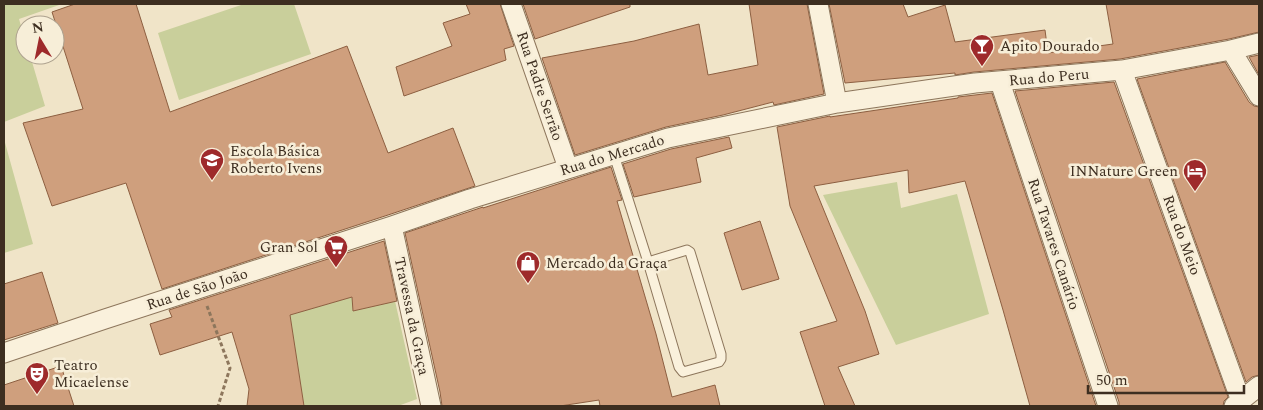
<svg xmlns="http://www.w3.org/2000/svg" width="1263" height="410" font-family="Spectral,serif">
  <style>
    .green { fill: #c9cf9b }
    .building { fill: #cf9f7d; stroke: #8d5f41 }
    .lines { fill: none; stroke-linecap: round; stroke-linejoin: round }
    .service-casing { stroke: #8d765c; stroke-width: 11 }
    .minor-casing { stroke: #8d765c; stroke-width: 21 }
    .path { stroke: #8d765c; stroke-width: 3; stroke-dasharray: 4 2.5; stroke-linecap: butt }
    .service { stroke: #faf1dc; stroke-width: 9 }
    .minor { stroke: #faf1dc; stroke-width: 19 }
    .labels { text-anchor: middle; stroke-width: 5; stroke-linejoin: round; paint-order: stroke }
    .poi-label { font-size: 15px; fill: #3d2e20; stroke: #f7eed8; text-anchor: start }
    .street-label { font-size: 15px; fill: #3d2e20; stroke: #f7eed8 }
  </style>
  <rect width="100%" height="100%" fill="#f0e4c8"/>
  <path class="green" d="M4,4H62L19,19L25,40V55H30L45,106L4,122Z
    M244,4H294L311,54L179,100L158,33Z
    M4,139L33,244L4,253Z
    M897,182L901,208L957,194L989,314L896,345L823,195Z
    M352,297L353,311L395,301L417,399L398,406H304L290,315Z"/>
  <path class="building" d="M75,4H136L170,112L347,46L388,153L453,128L475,186L388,215L162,289L126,183L52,206L23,123L83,109L52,12Z
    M466,4H500L514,46L504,49L506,60L404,96L396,67L452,46L443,23L470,14Z
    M523,4H630V7L535,39Z
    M749,4H807L824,94L774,105L773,102L723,115L666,127L575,155L542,58L634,41L699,24L708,75L758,65Z
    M829,4H903L908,17L945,5L955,42L1045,30L1048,53L1113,44L1106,4H1259V32L1229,39L1120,59L974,72L955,75V73L845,83Z
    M1259,55V75L1249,57Z
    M1225,62L1249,102L1254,106L1259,107V375L1252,377L1246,382L1137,79Z
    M1114,82L1228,397L1224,401L1223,406H1119V402L1015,91Z
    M992,93L1096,406H1030L1003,310L965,181L909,193L908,170L814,186L865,311L879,354L838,367L855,406H825L800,332L837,321L790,206L777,127L830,116V117L958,98V97Z
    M729,137L732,148L696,158L701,182L634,197L623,164L671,149Z
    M611,167L622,200L617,201L656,334L672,397L715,385L720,406H600L599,400L560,406H442L440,392L405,233L483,207V208Z
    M760,221L779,279L742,290L724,233Z
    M384,241L397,301L353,311L352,297L290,315L304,406H247L249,389L232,332L160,355L150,324L172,317L169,310Z
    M42,272L58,323L4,340V284Z
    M61,366L74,406H4V385Z"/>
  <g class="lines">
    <g class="service-casing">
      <path id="service" d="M614,155L648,262
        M687,250L690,252L721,354V359L719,362L683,372L679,367L648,262Z"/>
    </g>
    <g class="minor-casing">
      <path id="minor" d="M511,4L568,168
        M818,4L837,103
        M1231,50L1259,96
        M1122,70L1241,401
        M1000,82L1108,406
        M392,226L431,406
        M4,353L105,319L392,226L470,199L668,138L837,103L975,83L1122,70L1231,50L1259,43
        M1234,406L1259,386"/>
    </g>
    <path class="path" d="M207,306L230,368L218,406"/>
    <use href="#service" class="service"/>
    <use href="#minor" class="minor"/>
  </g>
  <defs>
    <g id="bar-pin" transform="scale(1.25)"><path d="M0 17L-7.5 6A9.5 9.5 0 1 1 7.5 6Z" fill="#9e2a2b" stroke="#f7eed8"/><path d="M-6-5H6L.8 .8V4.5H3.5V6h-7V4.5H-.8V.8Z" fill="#fff"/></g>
    <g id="school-pin" transform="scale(1.25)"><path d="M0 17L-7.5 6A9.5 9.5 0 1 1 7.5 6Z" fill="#9e2a2b" stroke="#f7eed8"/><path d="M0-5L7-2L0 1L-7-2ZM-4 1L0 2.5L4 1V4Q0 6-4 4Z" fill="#fff"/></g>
    <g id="hotel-pin" transform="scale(1.25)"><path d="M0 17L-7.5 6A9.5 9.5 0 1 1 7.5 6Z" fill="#9e2a2b" stroke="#f7eed8"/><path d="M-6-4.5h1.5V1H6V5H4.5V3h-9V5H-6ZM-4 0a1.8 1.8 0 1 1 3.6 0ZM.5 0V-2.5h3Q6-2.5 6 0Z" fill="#fff"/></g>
    <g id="supermarket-pin" transform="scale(1.25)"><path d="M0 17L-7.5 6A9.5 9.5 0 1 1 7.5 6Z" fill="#9e2a2b" stroke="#f7eed8"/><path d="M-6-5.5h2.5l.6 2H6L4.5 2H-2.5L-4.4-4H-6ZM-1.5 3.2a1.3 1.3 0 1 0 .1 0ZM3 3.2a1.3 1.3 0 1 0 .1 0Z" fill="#fff"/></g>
    <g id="shop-pin" transform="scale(1.25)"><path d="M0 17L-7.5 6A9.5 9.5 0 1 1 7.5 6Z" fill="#9e2a2b" stroke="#f7eed8"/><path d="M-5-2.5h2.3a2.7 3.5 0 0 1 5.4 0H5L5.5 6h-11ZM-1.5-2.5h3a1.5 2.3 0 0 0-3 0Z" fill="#fff"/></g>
    <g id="theatre-pin" transform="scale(1.25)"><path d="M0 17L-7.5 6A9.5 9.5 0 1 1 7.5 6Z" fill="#9e2a2b" stroke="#f7eed8"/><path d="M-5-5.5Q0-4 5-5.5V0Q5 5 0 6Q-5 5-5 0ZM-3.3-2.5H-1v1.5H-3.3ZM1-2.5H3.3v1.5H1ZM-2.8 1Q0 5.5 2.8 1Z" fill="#fff"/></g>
  </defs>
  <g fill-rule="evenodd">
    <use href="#bar-pin" x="982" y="46"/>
    <use href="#school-pin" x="212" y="160"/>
    <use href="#hotel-pin" x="1195" y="171"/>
    <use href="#supermarket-pin" x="336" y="247"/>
    <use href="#shop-pin" x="528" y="263"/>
    <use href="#theatre-pin" x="37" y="374"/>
  </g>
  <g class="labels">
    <g class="poi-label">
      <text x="1000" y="51">Apito Dourado</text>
      <text x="230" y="156">Escola Básica<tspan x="230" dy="17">Roberto Ivens</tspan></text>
      <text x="1178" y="176" text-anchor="end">INNature Green</text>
      <text x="318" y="252" text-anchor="end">Gran Sol</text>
      <text x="546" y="268">Mercado da Graça</text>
      <text x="54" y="370">Teatro<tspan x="54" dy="17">Micaelense</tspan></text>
    </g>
    <g class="street-label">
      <text transform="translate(1049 77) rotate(-5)" y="5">Rua do Peru</text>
      <text transform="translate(540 86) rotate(71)" y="5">Rua Padre Serrão</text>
      <text transform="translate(612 155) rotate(-17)" y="5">Rua do Mercado</text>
      <text transform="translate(1182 235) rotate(70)" y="5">Rua do Meio</text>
      <text transform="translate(1054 244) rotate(72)" y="5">Rua Tavares Canário</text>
      <text transform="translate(197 289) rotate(-18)" y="5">Rua de São João</text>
      <text transform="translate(412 316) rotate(78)" y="5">Travessa da Graça</text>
    </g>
  </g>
  <rect width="1263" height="410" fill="none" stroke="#3d2e20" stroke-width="10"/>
  <g transform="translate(40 40) rotate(350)"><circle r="24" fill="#f7eed8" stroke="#ada18e"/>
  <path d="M0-4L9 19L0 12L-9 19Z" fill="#9e2a2b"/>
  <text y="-8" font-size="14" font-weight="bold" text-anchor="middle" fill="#3d2e20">N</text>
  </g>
  <path d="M1088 385v8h156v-8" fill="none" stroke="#3d2e20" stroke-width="2.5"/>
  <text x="1096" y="385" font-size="15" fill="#3d2e20" stroke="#f7eed8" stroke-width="4" paint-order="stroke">50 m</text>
</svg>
